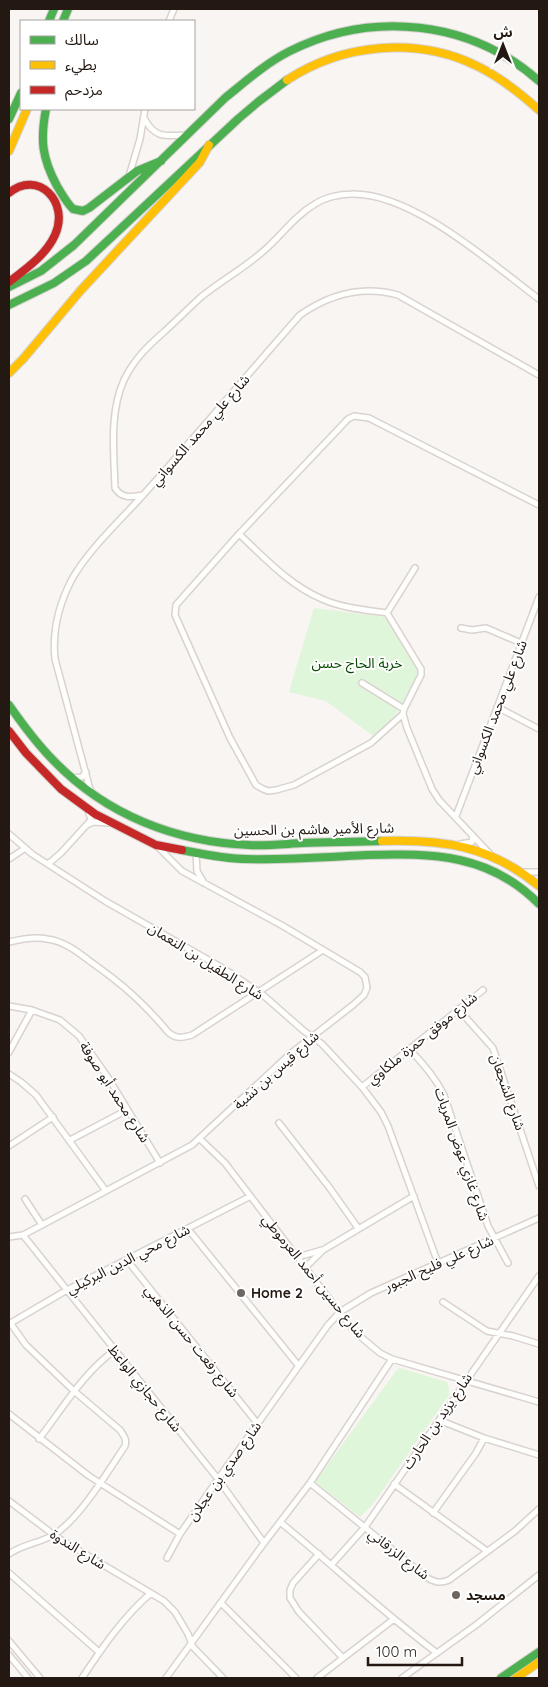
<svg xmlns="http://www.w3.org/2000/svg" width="548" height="1687" font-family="Quicksand,'Noto Sans Arabic',sans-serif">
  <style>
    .green { fill: #dff6da }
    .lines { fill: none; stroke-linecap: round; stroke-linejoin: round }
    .street-casing { stroke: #dad2ce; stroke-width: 8 }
    .fast-casing { stroke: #d5d2d0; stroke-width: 10 }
    .slow-casing { stroke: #d5d2d0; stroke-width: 10 }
    .jam-casing { stroke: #d5d2d0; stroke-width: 10 }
    .street { stroke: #fefefd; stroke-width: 5 }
    .fast { stroke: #4caf50; stroke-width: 8 }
    .slow { stroke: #ffc107; stroke-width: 8 }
    .jam { stroke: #c62828; stroke-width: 8 }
    .poi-dot { fill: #6e6661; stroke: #fff; stroke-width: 2 }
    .labels { text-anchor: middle; stroke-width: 4; stroke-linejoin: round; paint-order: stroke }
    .street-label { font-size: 14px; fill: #241912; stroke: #fff }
    .park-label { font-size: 14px; fill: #044900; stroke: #fff }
    .poi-label { font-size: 14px; font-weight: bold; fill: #241912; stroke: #fff; text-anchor: start }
  </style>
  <rect width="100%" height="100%" fill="#f8f5f3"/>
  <path class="green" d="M314,608L385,617L420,672L380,741L326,701L289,692Z
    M400,1368L447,1382L449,1388V1395L373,1504L360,1517L315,1482L396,1371Z"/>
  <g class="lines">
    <g class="street-casing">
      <path id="street" d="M169,21L174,9
        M144,118C155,139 166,136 187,135
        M129,176L140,139L145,109
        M143,495C131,497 122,499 115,488C114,452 109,413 124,380C134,359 149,345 165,331C177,320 189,308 201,297C222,280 248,266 268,247C283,233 296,215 315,204C324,198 339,194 351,194C412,192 492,264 539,299
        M239,534C265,558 289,585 322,599C342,608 366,610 387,613L415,568
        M387,613L421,669V675L404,709L403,714L407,728L432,789L439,800L490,854
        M461,628L472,630L486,628L521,643
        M362,683L404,709
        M497,707L539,729
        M403,714L371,743L294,785L276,790L268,791L263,789L256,785L230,738L175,615L176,605L239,534L348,419L354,416L369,418L539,505
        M72,778L82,777L86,772
        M91,793L55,659C52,631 59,604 72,579C89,549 120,521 143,495C196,436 247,375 300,315C330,294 362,285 398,295L539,375
        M456,816L539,597
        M87,825L93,822L108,823
        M9,834L32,854L105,901L226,970L263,995L304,1031L322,1044L362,1087L381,1112L388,1126L438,1263
        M460,844L472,842L473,836
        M196,853L197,871L204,883
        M9,859L24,849
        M48,864L61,853L91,820L88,810
        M523,872H539
        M9,942C21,939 35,936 47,939C64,941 78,952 91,962C122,984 143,1002 168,1032C176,1039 182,1038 192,1035L323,950
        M9,1006L32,1010L60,1020L79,1036L109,1079L160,1163
        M458,1009L493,1048L539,1186
        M409,1049C423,1063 435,1077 444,1095L488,1226L508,1263
        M9,1052L32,1010
        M9,1074L21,1082L36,1095L106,1191
        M362,1087L483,990
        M279,1123L329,1187L358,1228
        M200,1139L225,1163L350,1326L362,1338L380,1353L392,1359L539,1402
        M70,1140L127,1110
        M9,1146L53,1117
        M25,1199L42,1225
        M188,1229L298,1365
        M23,1235L218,1479L264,1543
        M9,1237L23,1235L42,1225L192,1145L290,1054L353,1005L364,995L367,988L365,977L360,972L283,926L182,871L158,847
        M298,1257L322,1250
        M127,1260L257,1423
        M306,1267L323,1250L414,1196
        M443,1302L487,1331L513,1336L539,1344
        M9,1324L67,1290L249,1197
        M9,1414L89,1476L180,1534
        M439,1420L484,1438L539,1455
        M39,1439C63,1408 83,1373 115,1350
        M310,1483L426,1577C434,1582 440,1584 449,1580L515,1531L539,1509
        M394,1484L487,1551
        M9,1501L58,1538L164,1601L175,1612L188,1634L193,1647L223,1678
        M433,1513L476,1453L484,1438
        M280,1522C333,1565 382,1612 437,1653
        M9,1554C23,1544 41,1543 55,1534C80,1518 108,1471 125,1446C127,1439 124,1436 120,1430L74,1391L26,1345L11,1324
        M319,1554L293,1583L290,1590V1598L299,1612L343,1658
        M167,1558L180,1534L218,1479L328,1325L340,1312L371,1293L539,1218
        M332,1564L365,1527L539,1276
        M9,1573L99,1652
        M221,1603L296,1678
        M9,1641L40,1678
        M9,1655L28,1678
        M82,1678C102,1648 123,1617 151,1593
        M166,1678L264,1543L310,1483L392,1359
        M317,1678L394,1619
        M402,1678L476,1625L539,1575"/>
    </g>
    <g class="fast-casing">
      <path id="fast" d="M49,21L54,9
        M63,21L68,9
        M46,109C40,140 42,158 57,186C62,194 66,202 73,209L83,211L89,208L137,171L161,161
        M9,119L21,93
        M9,287L41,271L74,245L225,98C246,81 266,63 290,51C372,10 470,20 539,81
        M9,305L54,283L86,261L238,119L258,102L287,80
        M9,705C23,725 37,744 54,761C106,815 176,842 249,845C267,846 284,844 302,843C329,842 356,842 382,841
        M182,850C202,854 225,859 246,859C286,860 327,857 367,855C433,853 490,854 539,904
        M501,1678L539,1652"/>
    </g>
    <g class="slow-casing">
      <path id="slow" d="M287,80C342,44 416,36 477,66C500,77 520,93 539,110
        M9,151L27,109
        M9,373L23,359L81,290L200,162L209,145
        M382,841C443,839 491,846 539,886
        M516,1678L539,1662"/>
    </g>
    <g class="jam-casing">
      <path id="jam" d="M9,193C38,169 70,202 55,235C46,255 26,269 9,282
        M9,731L26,753L61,789L95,814L156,845L182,850"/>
    </g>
    <use href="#street" class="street"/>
    <use href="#fast" class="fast"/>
    <use href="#slow" class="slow"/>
    <use href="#jam" class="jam"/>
  </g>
  <g class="poi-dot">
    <circle cx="241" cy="1293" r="5"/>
    <circle cx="456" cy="1595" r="5"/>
  </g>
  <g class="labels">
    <g class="street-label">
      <text transform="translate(200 430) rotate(-49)" y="5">شارع علي محمد الكسواني</text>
      <text transform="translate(497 707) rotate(-69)" y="5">شارع علي محمد الكسواني</text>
      <text transform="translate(314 829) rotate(-1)" y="5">شارع الأمير هاشم بن الحسين</text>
      <text transform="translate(206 961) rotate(32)" y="5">شارع الطفيل بن النعمان</text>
      <text transform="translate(422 1038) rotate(-39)" y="5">شارع موفق حمزة ملكاوي</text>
      <text transform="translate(276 1070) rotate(-42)" y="5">شارع قيس بن نشبة</text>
      <text transform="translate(115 1092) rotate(57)" y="5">شارع محمد أبو صوفة</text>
      <text transform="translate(508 1092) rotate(71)" y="5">شارع الشجعان</text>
      <text transform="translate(462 1154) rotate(71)" y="5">شارع غازي عوض المريات</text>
      <text transform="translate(128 1259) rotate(-27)" y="5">شارع محي الدين البركيلي</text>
      <text transform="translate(439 1263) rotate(-24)" y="5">شارع علي فليح الجبور</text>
      <text transform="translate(314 1276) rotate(51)" y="5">شارع حسين أحمد العرموطي</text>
      <text transform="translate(192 1341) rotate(51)" y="5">شارع رفعت حسن الذهبي</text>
      <text transform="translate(145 1388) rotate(51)" y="5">شارع حجازي الواعظ</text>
      <text transform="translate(437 1421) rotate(-56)" y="5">شارع يزيد بن الحارث</text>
      <text transform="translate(224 1471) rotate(-55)" y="5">شارع صدي بن عجلان</text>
      <text transform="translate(78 1549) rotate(32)" y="5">شارع الندوة</text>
      <text transform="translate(399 1554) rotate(38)" y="5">شارع الزرقاني</text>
    </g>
    <g class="park-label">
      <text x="357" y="668">خربة الحاج حسن</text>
    </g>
    <g class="poi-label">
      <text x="251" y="1298">Home 2</text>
      <text x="466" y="1600">مسجد</text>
    </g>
  </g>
  <rect width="548" height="1687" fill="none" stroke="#241912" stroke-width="20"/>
  <rect x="20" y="20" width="175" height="90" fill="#ffffff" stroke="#a7a3a0"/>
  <rect x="30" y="36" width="25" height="8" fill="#4caf50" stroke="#a7a3a0"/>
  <text x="65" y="45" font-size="15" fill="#241912">سالك</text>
  <rect x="30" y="61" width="25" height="8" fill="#ffc107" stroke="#a7a3a0"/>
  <text x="65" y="70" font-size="15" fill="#241912">بطيء</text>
  <rect x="30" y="86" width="25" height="8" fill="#c62828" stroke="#a7a3a0"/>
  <text x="65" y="95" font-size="15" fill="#241912">مزدحم</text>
  <g transform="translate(503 45)" stroke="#ffffff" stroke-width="4" paint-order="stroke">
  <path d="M0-4L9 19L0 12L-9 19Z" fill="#241912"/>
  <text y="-8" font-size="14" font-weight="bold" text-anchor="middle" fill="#241912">ش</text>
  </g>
  <path d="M368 1657v8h94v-8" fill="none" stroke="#241912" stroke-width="2.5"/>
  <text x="376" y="1657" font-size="15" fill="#241912" stroke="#ffffff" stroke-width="4" paint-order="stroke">100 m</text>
</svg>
